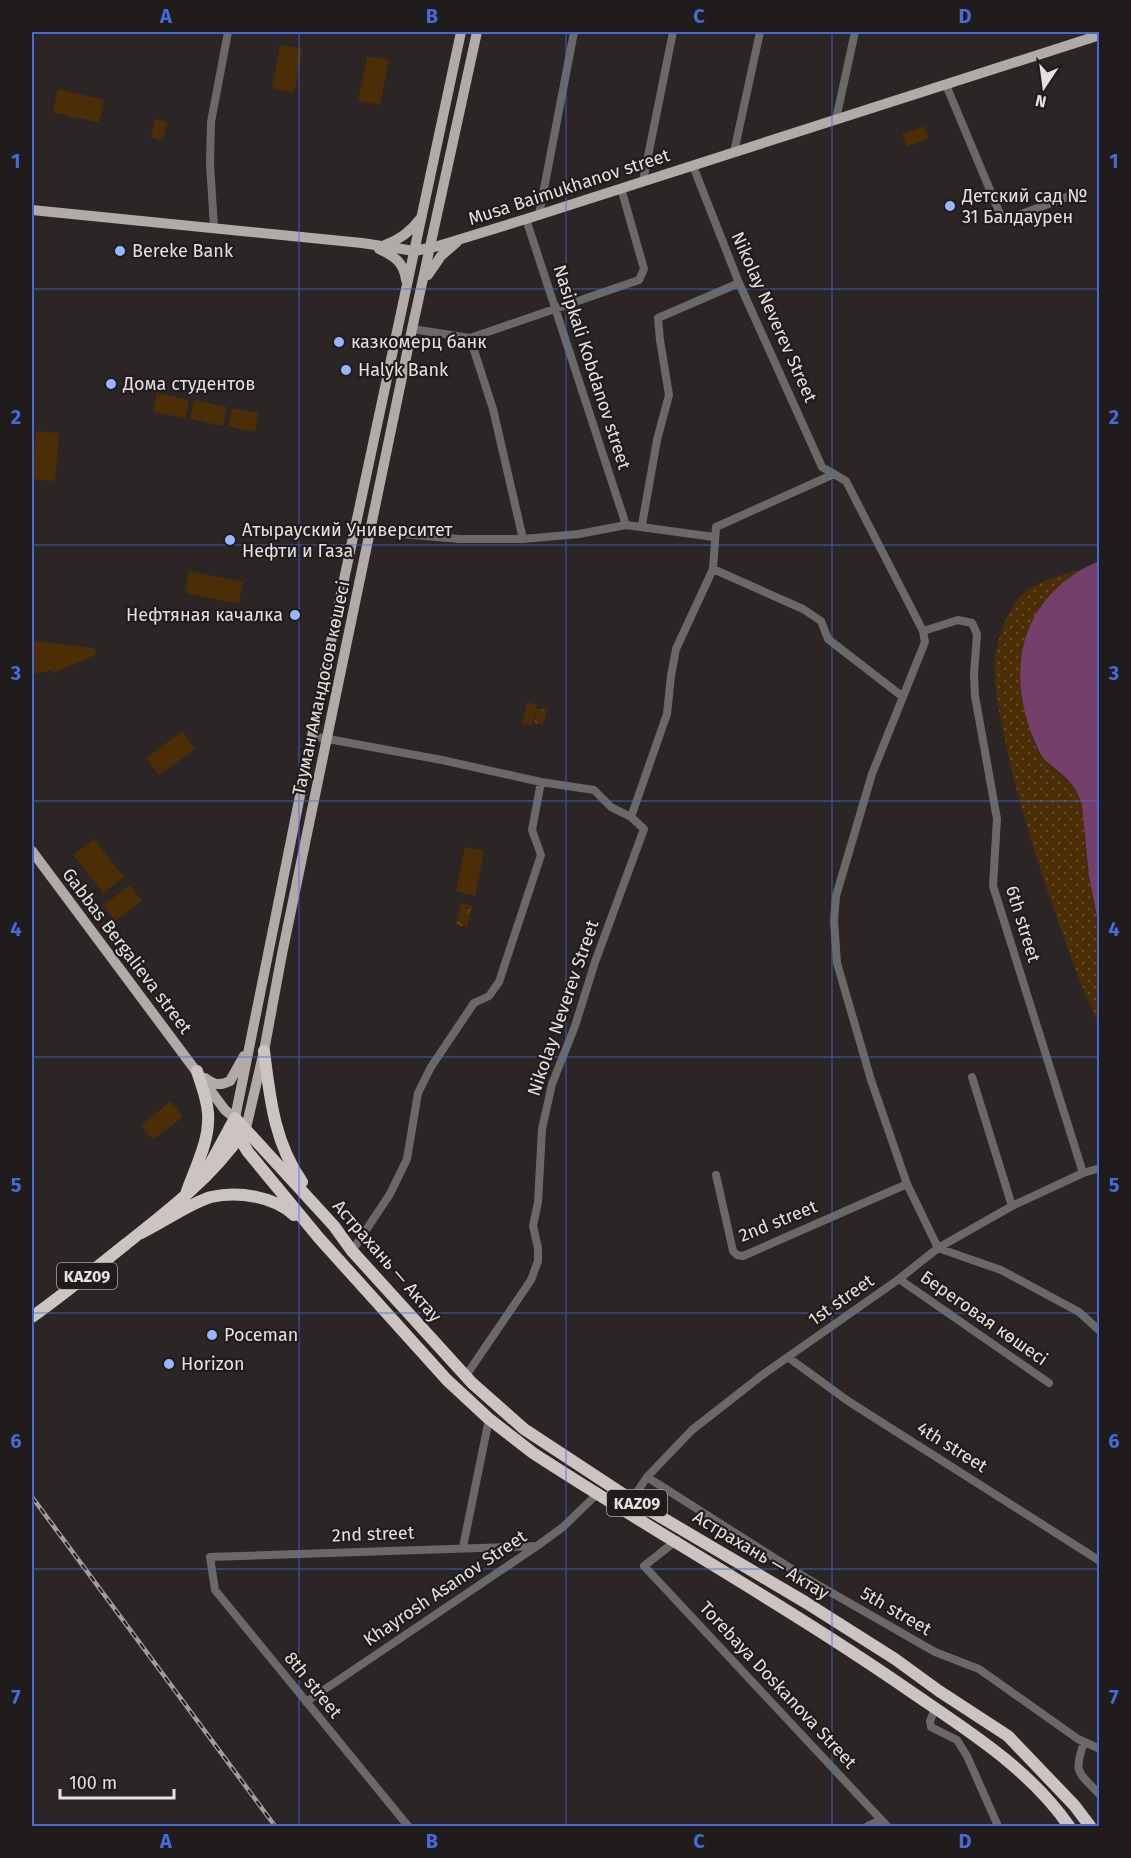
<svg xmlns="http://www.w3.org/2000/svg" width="1131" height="1858" font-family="'Fira Sans',sans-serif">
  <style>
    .grass { fill: url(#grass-dots) }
    .park { fill: url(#park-crowns) }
    .pitch { fill: #4b2d06 }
    .water { fill: #753f6c }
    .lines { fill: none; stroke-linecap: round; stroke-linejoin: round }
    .minor { stroke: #6b6968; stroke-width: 8 }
    .major { stroke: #b0aaa8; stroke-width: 10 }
    .highway { stroke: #cbc4c2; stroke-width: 12 }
    .rail-casing { stroke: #a19d9c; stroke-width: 4.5 }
    .rail { stroke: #211c1c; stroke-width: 2; stroke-dasharray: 7; stroke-linecap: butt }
    .grid { fill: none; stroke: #456bda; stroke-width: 1.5; stroke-opacity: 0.55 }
    .poi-dot { fill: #94b7fd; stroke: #211c1c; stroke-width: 2 }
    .labels { text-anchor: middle; stroke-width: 4.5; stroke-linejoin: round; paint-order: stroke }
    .shield { fill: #211c1c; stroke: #aaa6a6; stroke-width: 1.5 }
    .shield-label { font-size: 16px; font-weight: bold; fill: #e4e1e1 }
    .street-label { font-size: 18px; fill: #e4e1e1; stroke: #211c1c }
    .poi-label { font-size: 18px; fill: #e4e1e1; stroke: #211c1c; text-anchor: start }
    .neatline { fill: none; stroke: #456bda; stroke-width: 2 }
    .grid-label { font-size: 20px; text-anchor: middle; font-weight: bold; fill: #456bda }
  </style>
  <defs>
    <pattern id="grass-dots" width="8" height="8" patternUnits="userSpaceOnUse" patternTransform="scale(1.5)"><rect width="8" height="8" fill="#4b2d06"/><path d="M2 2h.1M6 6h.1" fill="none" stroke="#654b2a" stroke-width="1.8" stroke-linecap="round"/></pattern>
    <pattern id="park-crowns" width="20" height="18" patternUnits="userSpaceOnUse" patternTransform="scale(1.5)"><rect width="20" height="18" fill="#4b2d06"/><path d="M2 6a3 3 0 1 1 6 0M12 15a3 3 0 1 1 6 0" fill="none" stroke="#654b2a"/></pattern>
  </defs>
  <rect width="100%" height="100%" fill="#2b2625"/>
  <path class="grass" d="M1083,568C1069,579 1053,589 1042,604C1037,610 1035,618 1032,625C1018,656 1016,685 1027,718C1031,730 1034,747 1042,757C1057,777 1074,777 1082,805L1089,876L1099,927V1026C1079,981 1063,936 1047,889C1031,841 1016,794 1006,744C1000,717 994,691 995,663C996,641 1005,617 1018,599C1033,581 1062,576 1083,568Z"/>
  <path class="park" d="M155,119L167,122L163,140L151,138Z
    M537,708L547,710L543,725L534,723Z
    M461,903L472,906L467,927L456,925Z"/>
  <path class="pitch" d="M280,45L303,49L294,93L272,88Z
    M367,56L389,60L380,105L358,101Z
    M58,89L104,100L99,123L53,112Z
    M924,126L929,138L907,147L902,134Z
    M157,393L189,400L186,418L153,412Z
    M194,400L227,407L223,426L190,419Z
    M232,408L258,413L255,432L228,426Z
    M36,431L59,433L55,481L32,479Z
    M189,571L243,582L239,604L185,593Z
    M33,641L94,648L97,654L54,673L52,670L35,674L32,668V643Z
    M527,702L537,705L532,725L522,723Z
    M182,731L195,749L159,775L146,758Z
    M94,839L124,877L103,893L73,855Z
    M465,847L484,851L475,896L456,891Z
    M130,885L142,901L115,921L103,905Z
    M171,1101L183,1117L153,1140L141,1125Z"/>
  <path class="water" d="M1099,561V927L1089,876L1082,805C1078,791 1071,781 1059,772C1052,766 1044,761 1040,753C1002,677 1017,596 1099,561Z"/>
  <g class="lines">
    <path class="minor" d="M946,85L1003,221L1075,194
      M836,119L855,32
      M734,152L760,32
      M693,166L739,283L822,467L846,481L923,631L925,642L872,774L836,896L834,920L837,963L871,1080L907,1184L938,1248L1001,1270L1079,1312L1100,1331
      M643,181L673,32
      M539,215L574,32
      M526,219L626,525
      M214,228L210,163L211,122L228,32
      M412,329L470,338L639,280L644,269L621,188
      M470,338L493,409L523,539
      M642,525L657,440L669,395L660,340L658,318L739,283
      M355,530L460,539H523L579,534L626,525L714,537
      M713,569L803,609L821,621L828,639L903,697
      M923,631L958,620L972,623L977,634L974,674L975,696L997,819L993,886L1083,1173
      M312,736L442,760L541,782L594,790L611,807L631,817L644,829L595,962L575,1026L552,1084L542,1129L538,1202L533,1226L538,1248V1261L531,1280L465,1377
      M631,817L667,714L671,676L676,649L713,569L716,527L834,474
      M972,1077L1012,1206
      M716,1175L733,1251L737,1255L743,1256L907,1184
      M352,1251L390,1194L407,1159L418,1093L431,1067L474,1003L489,996L499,982L541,855L532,830L541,782
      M899,1279L1049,1383
      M789,1358L848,1401L1100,1561
      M647,1477L806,1578L935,1652L979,1669L1078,1739L1100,1749
      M629,1504L647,1477L692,1430L765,1373L899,1279L938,1248L1012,1206L1083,1173L1100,1168
      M677,1540L644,1566L887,1826
      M463,1547L489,1419
      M306,1702L537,1546L563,1527L597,1494
      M935,1709L930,1721L931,1727L957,1740L967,1756L998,1826
      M1084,1742C1073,1775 1078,1771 1100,1795
      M408,1826L215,1590L210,1557L537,1546
      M868,1826L881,1820"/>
    <path class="major" d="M32,210L362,243L415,251L438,246L526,219L1100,35
      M385,245C399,240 411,231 420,219
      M379,249C394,256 404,262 406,280
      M428,275L441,256L457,242
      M32,851L225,1110L235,1118L336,617L461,32
      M205,1078C214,1085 220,1086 230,1081L244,1056
      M246,1128L264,1051L282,954L412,329L477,32"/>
    <path class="highway" d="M264,1051C270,1098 274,1142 302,1182
      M232,1126L248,1152L319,1238L447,1380L488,1418L533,1453C656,1533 785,1605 907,1689C965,1729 1028,1767 1069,1826
      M202,1179L235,1118L334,1226L352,1251L472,1383L524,1429L632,1500L805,1602L895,1659L939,1691L1008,1736L1074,1805L1090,1826
      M187,1191C196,1166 210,1140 208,1113C207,1098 201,1084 197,1071
      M141,1233C160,1224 192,1202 211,1197C238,1191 273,1196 294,1215
      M32,1317C64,1294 95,1269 126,1244C168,1211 212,1177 242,1133"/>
    <g class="rail-casing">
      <path id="rail" d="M32,1497L275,1826"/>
    </g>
    <use href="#rail" class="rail"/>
  </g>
  <path class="grid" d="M299,32V1826M566,32V1826M832,32V1826M32,289H1100M32,545H1100M32,801H1100M32,1057H1100M32,1313H1100M32,1569H1100"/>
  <g class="poi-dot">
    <circle cx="950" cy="206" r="6"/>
    <circle cx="120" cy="251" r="6"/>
    <circle cx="339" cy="342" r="6"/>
    <circle cx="346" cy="370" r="6"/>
    <circle cx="111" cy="384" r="6"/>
    <circle cx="230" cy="540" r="6"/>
    <circle cx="295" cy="615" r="6"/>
    <circle cx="212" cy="1335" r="6"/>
    <circle cx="169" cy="1364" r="6"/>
  </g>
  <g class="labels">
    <g class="shield">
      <rect x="57" y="1263" width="60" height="26" rx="4.5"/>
      <rect x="607" y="1490" width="60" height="26" rx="4.5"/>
    </g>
    <g class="shield-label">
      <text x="87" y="1282">KAZ09</text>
      <text x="637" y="1509">KAZ09</text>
    </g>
    <g class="street-label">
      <text transform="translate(569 187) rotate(-18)" y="6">Musa Baimukhanov street</text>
      <text transform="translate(774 317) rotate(66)" y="6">Nikolay Neverev Street</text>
      <text transform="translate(592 367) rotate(72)" y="6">Nasipkali Kobdanov street</text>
      <text transform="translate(321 688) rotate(-78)" y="6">Тауман Амандосов көшесі</text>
      <text transform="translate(1023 924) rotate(73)" y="6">6th street</text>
      <text transform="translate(127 951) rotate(53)" y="6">Gabbas Bergalieva street</text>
      <text transform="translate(563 1008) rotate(-71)" y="6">Nikolay Neverev Street</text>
      <text transform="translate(778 1221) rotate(-22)" y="6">2nd street</text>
      <text transform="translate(387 1261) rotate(49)" y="6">Астрахань — Актау</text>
      <text transform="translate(841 1300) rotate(-35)" y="6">1st street</text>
      <text transform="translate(984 1318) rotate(35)" y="6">Береговая көшесі</text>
      <text transform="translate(952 1447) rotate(32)" y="6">4th street</text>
      <text transform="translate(373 1534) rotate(-2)" y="6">2nd street</text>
      <text transform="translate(761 1555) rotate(31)" y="6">Астрахань — Актау</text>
      <text transform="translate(445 1588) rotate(-34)" y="6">Khayrosh Asanov Street</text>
      <text transform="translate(896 1611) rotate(30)" y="6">5th street</text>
      <text transform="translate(313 1685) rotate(51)" y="6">8th street</text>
      <text transform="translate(778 1685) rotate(47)" y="6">Torebaya Doskanova Street</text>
    </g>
    <g class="poi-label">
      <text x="962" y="202">Детский сад №<tspan x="962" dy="21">31 Балдаурен</tspan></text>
      <text x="132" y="257">Bereke Bank</text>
      <text x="351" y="348">казкомерц банк</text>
      <text x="358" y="376">Halyk Bank</text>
      <text x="123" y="390">Дома студентов</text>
      <text x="242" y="536">Атырауский Университет<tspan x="242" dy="21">Нефти и Газа</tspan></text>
      <text x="283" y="621" text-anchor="end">Нефтяная качалка</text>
      <text x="224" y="1341">Poceman</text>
      <text x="181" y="1370">Horizon</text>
    </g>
  </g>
  <rect width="1131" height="1858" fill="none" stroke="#211c1c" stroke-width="66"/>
  <g transform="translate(1044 87) rotate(193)" stroke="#211c1c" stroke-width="4.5" paint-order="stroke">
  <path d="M0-4.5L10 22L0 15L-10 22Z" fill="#e4e1e1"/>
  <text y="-9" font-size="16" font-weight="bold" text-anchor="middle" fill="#e4e1e1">N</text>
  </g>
  <path d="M60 1789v9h114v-9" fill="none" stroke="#e4e1e1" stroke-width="3"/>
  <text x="69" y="1789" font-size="18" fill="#e4e1e1" stroke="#211c1c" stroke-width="4.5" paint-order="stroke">100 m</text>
  <rect x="33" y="33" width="1065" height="1792" class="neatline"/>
  <g class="grid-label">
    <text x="166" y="23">A</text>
    <text x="432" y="23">B</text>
    <text x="699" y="23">C</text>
    <text x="965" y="23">D</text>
    <text x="16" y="168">1</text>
    <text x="1114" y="168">1</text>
    <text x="16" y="424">2</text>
    <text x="1114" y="424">2</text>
    <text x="16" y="680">3</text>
    <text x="1114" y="680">3</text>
    <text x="16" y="936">4</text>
    <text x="1114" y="936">4</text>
    <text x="16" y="1192">5</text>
    <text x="1114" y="1192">5</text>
    <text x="16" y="1448">6</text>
    <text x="1114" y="1448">6</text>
    <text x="16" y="1704">7</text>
    <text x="1114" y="1704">7</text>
    <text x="166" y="1848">A</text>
    <text x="432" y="1848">B</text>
    <text x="699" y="1848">C</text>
    <text x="965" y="1848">D</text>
  </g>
</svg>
